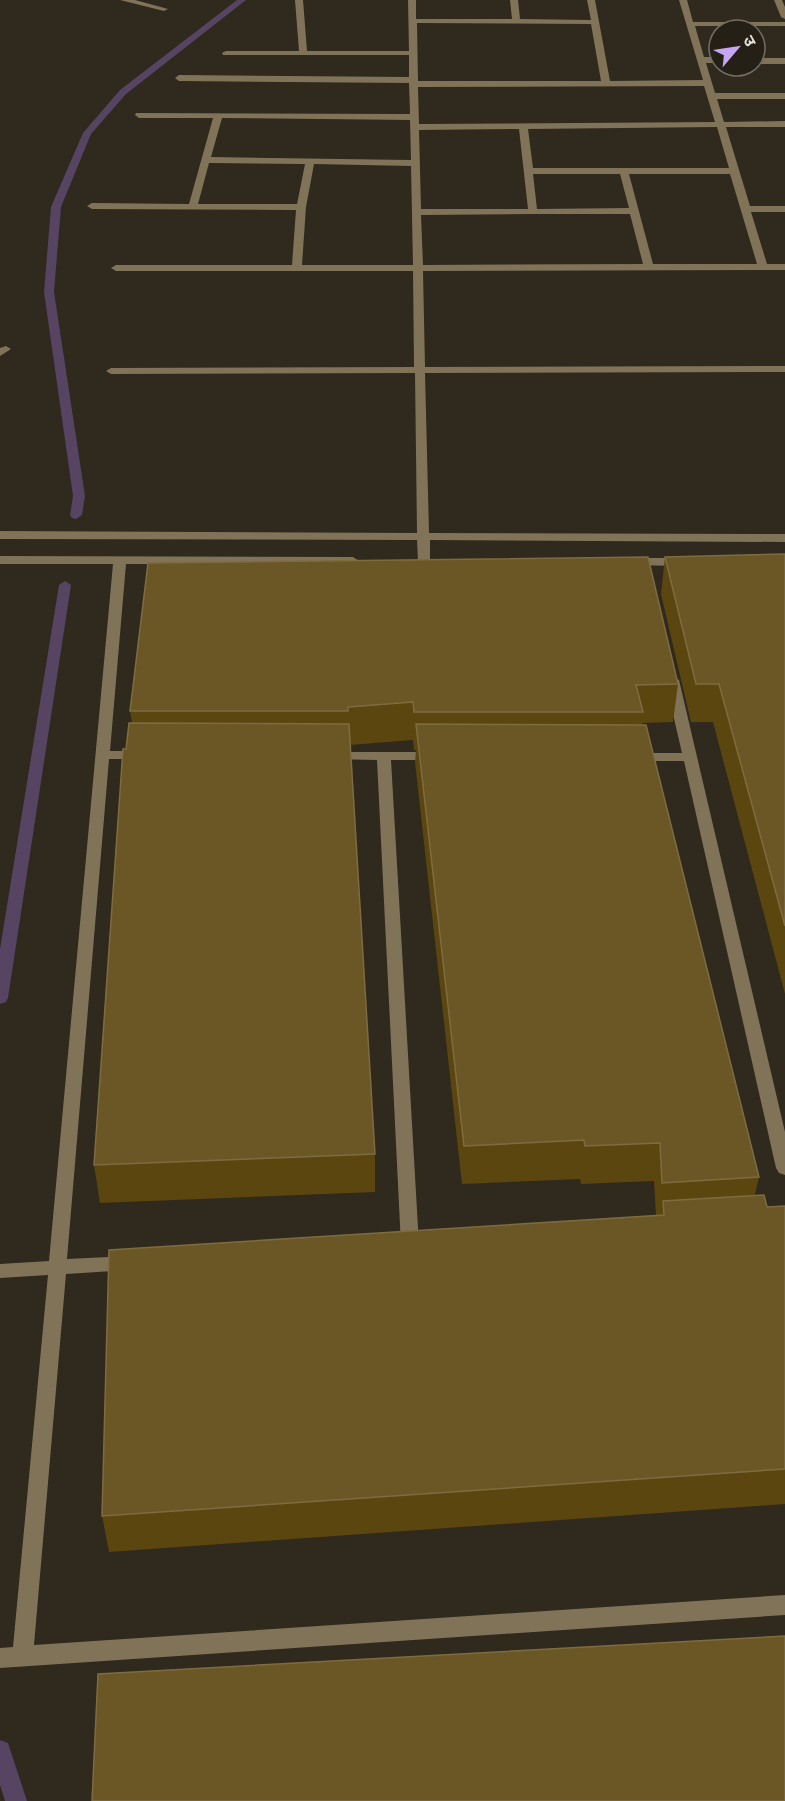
<svg xmlns="http://www.w3.org/2000/svg" width="785" height="1801" font-family="Roboto,'Noto Sans Devanagari',sans-serif">
  <style>
    .lines { fill: none; stroke-linecap: round; stroke-linejoin: round }
    .stream { fill: #564462; fill-rule: evenodd }
    .minor { fill: #817358; fill-rule: evenodd }
    .wall { fill: #5c460f }
    .building { fill: #6b5625; stroke: #7e6c41; stroke-width: 1.5 }
  </style>
  <rect width="100%" height="100%" fill="#2f291e"/>
  <g class="lines">
    <path class="stream" d="M237,0H246L126,94L91,134L61,207L54,292L85,496L82,515L76,519L72,518L70,515L73,496L44,292L51,207L83,133L120,90Z
      M65,581L71,585L8,998L6,1002L0,1004V949L59,585Z
      M0,1740L8,1743L27,1801H5L0,1785Z"/>
    <path class="minor" d="M120,0H135L168,9L164,11Z
      M295,0H303L307,51H409L408,0H416V19H512L510,0H518L520,19L591,20L587,0H595L610,81L703,80L679,0H687L693,22H785V26H695L704,57H719V63H706L715,93H785V99H717L724,122L785,121V127H726L750,206H785V212H751L767,264H785V270L423,271L425,367L785,366V372L425,373L429,533L785,534V542L430,540V561L424,565L418,561L417,540L0,539V531L417,533L415,373L111,374L106,371L111,368L414,367L413,271H116L111,268L116,265H292L296,210L92,209L87,206L92,203L189,204L213,118H139L135,115L136,113L410,114L409,83L179,81L175,78L179,75L409,77V55H223L222,53L226,51H299ZM417,23L591,24L601,81H418ZM704,86L715,122L419,124L418,87ZM222,118L410,120L411,160L211,157ZM717,127L729,168H533L528,129ZM519,129L528,209H421L419,130ZM209,163L305,164L297,204H198ZM314,164L411,166L413,265H302L306,207ZM533,174H620L629,208L537,209ZM629,174H730L757,264H653ZM531,214H630L643,264L423,265L421,215Z
      M774,0H782L785,7V19L781,17Z
      M755,58H785V64H755Z
      M6,346L11,349L0,356V348Z
      M0,556L353,557L359,561L353,565L126,564L110,751H141L148,755L141,759H109L67,1259L129,1256L135,1258L138,1263L135,1268L129,1270L66,1274L34,1645L785,1595V1615L0,1668V1648L13,1647L48,1275L0,1278V1264L49,1261L113,564H0Z
      M629,558H683L689,562L683,566L625,565L623,562Z
      M672,676L679,680L785,1132V1175L779,1173L776,1168L684,761H636L629,757L636,753H682L665,680Z
      M333,752H435L442,756L435,760H391L419,1245L416,1250L410,1252L404,1250L401,1245L377,760L328,759L326,756L328,753Z"/>
  </g>
  <path class="wall" d="M785,554V994L713,722H691L661,594L665,557Z
    M148,563L678,684L673,722L642,723V725L759,1177L755,1195L767,1207L785,1206V1504L109,1552L102,1516L656,1216L654,1181L581,1184L580,1179L462,1184L415,762L416,750H414L413,740L350,745L375,1154V1192L100,1203L94,1165L126,749L132,723L130,711Z"/>
  <path class="building" d="M785,554V926L719,684H696L665,557Z
    M648,557L678,684L636,685L643,712H414L413,702L348,707V711H130L148,563Z
    M129,723L349,724L375,1154L94,1165L123,749H126Z
    M416,724L646,725L759,1177L662,1183L660,1143L585,1146L584,1140L464,1146Z
    M764,1195L767,1207L785,1206V1469L102,1516L109,1250L664,1215L663,1201Z
    M785,1636V1801H92L98,1674Z"/>
  <g transform="translate(737 48) rotate(61)"><circle r="28" fill="#252015" stroke="#726d64" stroke-width="1.5"/>
  <path d="M0-4.5L10 22L0 15L-10 22Z" fill="#c6a6f0"/>
  <text y="-9" font-size="16" font-weight="bold" text-anchor="middle" fill="#e5e1da">उ</text>
  </g>
</svg>
